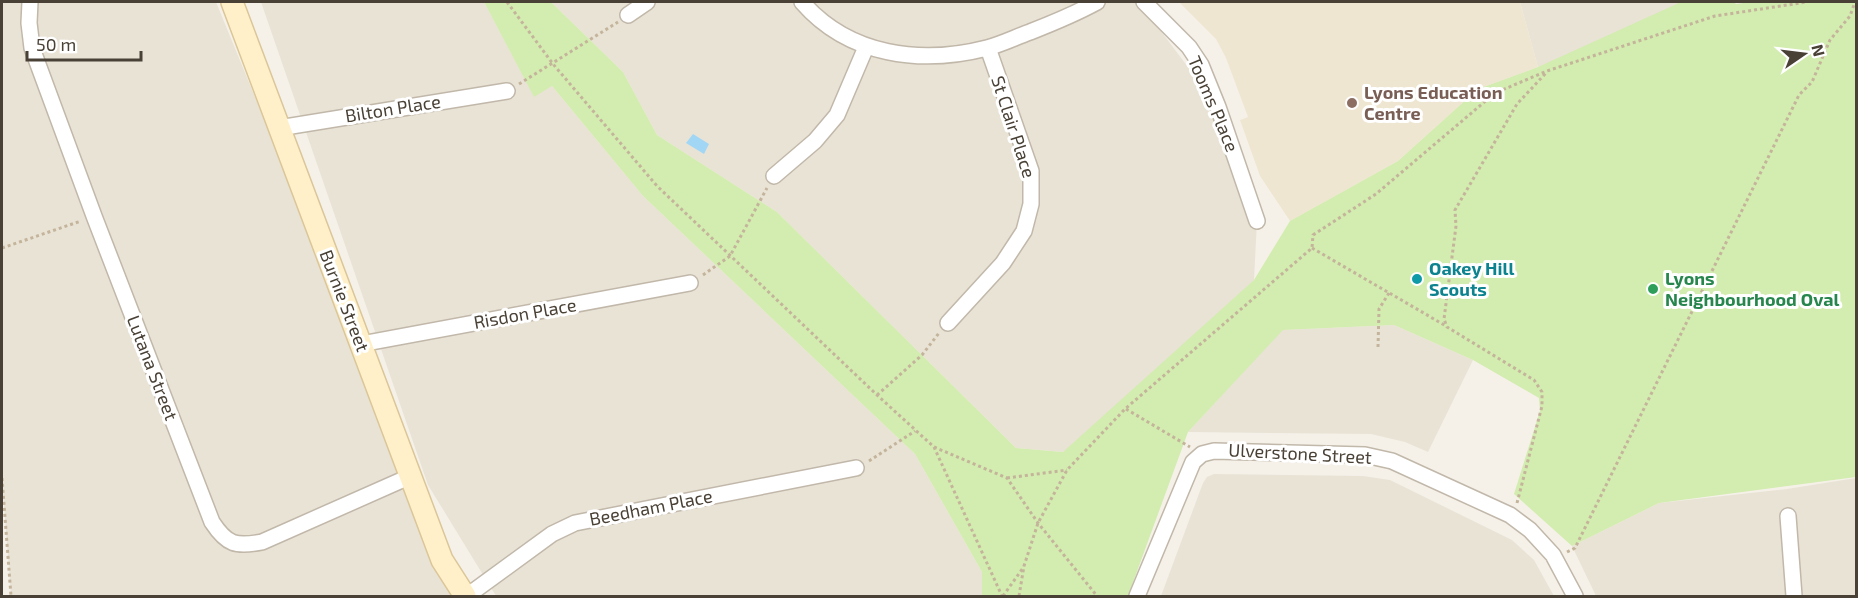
<svg xmlns="http://www.w3.org/2000/svg" width="1858" height="598" font-family="'Exo 2',sans-serif">
  <style>
    .residential { fill: #e9e3d6 }
    .education { fill: #efe6d2 }
    .green { fill: #d3ecaf }
    .water { fill: #a2d6f5 }
    .lines { fill: none; stroke-linecap: round; stroke-linejoin: round }
    .street-casing { stroke: #c1b8aa; stroke-width: 18 }
    .secondary-casing { stroke: #dbc698; stroke-width: 24 }
    .path { stroke: #c4b49b; stroke-width: 3; stroke-dasharray: 3 3; stroke-linecap: butt }
    .street { stroke: #fff; stroke-width: 15 }
    .secondary { stroke: #fff0c9; stroke-width: 21 }
    .education-dot { fill: #8d6e63; stroke: #fff; stroke-width: 2 }
    .culture-dot { fill: #0f9aa8; stroke: #fff; stroke-width: 2 }
    .leisure-dot { fill: #2e9e5b; stroke: #fff; stroke-width: 2 }
    .labels { text-anchor: middle; stroke-width: 6; stroke-linejoin: round; paint-order: stroke }
    .education-label { font-size: 18px; font-weight: bold; fill: #785e54; stroke: #fff; text-anchor: start }
    .street-label { font-size: 18px; fill: #494136; stroke: #fff }
    .culture-label { font-size: 18px; font-weight: bold; fill: #0d838f; stroke: #fff; text-anchor: start }
    .leisure-label { font-size: 18px; font-weight: bold; fill: #27864d; stroke: #fff; text-anchor: start }
  </style>
  <rect width="100%" height="100%" fill="#f5f1e9"/>
  <path class="residential" d="M2,2H216L418,495L464,596H11L2,480Z
    M261,2H484L534,96L552,86L643,196L915,454L982,572V596H496L428,485Z
    M551,2H1139L1218,107L1257,221L1254,280L1125,409L1063,452L1016,448L777,212L657,135L623,72Z
    M1520,2H1688L1625,36L1538,67Z
    M1394,325L1473,360L1428,452L1405,442L1371,434L1188,432L1282,330Z
    M1214,474L1363,476L1390,480L1512,540L1534,560L1554,596H1161L1203,483L1207,477Z
    M1856,478V596H1596L1572,546L1659,503L1787,489Z"/>
  <path class="education" d="M1179,2H1520L1538,67L1478,89L1398,161L1290,221L1260,176L1240,120L1248,117L1226,58L1216,39Z"/>
  <path class="green" d="M484,2H551L623,72L657,135L777,212L1016,448L1063,452L1254,280L1290,221L1398,161L1478,89L1538,67L1681,2H1734L1736,4L1750,2H1856V477L1659,503L1572,546L1514,494L1540,411L1539,398L1473,360L1394,325L1283,330L1188,432L1128,596H982V572L915,454L643,196L552,86L534,97Z"/>
  <path class="water" d="M693,134L709,144L704,154L686,143Z"/>
  <g class="lines">
    <g class="street-casing">
      <path id="street" d="M30,2L29,23L32,48L94,216L212,522C227,545 236,547 262,542L411,476
        M802,2C849,56 921,65 987,48C1002,44 1016,37 1030,32C1053,23 1075,14 1097,2
        M1144,2L1189,47L1201,65L1218,107L1257,221
        M628,15L647,2
        M279,128L507,91
        M774,176L815,141L837,115L866,47
        M948,323L1003,263L1024,231L1031,204V171L988,48
        M361,344L690,283
        M1788,516L1794,596
        M467,596L552,534L575,523L856,468
        M1137,596L1193,462L1202,454L1214,451L1365,455L1392,461L1510,515L1530,530L1553,555L1575,596"/>
    </g>
    <g class="secondary-casing">
      <path id="secondary" d="M232,2L442,560L465,596"/>
    </g>
    <path class="path" d="M507,2L553,64L657,186L877,395L934,447L1002,596
      M519,84L618,22
      M2,248L81,221
      M1312,248L1446,326
      M703,275L730,256L767,188
      M1378,347L1379,309L1389,293
      M877,395L922,355L939,333
      M1126,409L1190,447
      M934,447L1007,478L1038,523L1097,596
      M869,461L915,431
      M2,478L11,596
      M1007,478L1067,470
      M1517,503L1542,406V392L1534,380L1447,327L1444,319L1456,226L1455,210L1517,104L1546,73
      M1567,552L1575,548L1799,95L1812,82L1830,40L1850,16L1855,2
      M1003,596L1023,568
      M1019,596L1024,566L1038,523L1067,470L1125,409L1312,248L1313,235L1376,194L1495,93L1547,71L1715,16L1807,2"/>
    <use href="#street" class="street"/>
    <use href="#secondary" class="secondary"/>
  </g>
  <circle class="education-dot" cx="1352" cy="103" r="6"/>
  <circle class="culture-dot" cx="1417" cy="279" r="6"/>
  <circle class="leisure-dot" cx="1653" cy="289" r="6"/>
  <g class="labels">
    <g class="education-label">
      <text x="1364" y="99">Lyons Education<tspan x="1364" dy="21">Centre</tspan></text>
    </g>
    <g class="street-label">
      <text transform="translate(1213 104) rotate(67)" y="6">Tooms Place</text>
      <text transform="translate(393 109) rotate(-9)" y="6">Bilton Place</text>
      <text transform="translate(1013 127) rotate(72)" y="6">St Clair Place</text>
      <text transform="translate(344 301) rotate(69)" y="6">Burnie Street</text>
      <text transform="translate(525 314) rotate(-10)" y="6">Risdon Place</text>
      <text transform="translate(152 368) rotate(69)" y="6">Lutana Street</text>
      <text transform="translate(1300 454) rotate(3)" y="6">Ulverstone Street</text>
      <text transform="translate(651 508) rotate(-11)" y="6">Beedham Place</text>
    </g>
    <g class="culture-label">
      <text x="1429" y="275">Oakey Hill<tspan x="1429" dy="21">Scouts</tspan></text>
    </g>
    <g class="leisure-label">
      <text x="1665" y="285">Lyons<tspan x="1665" dy="21">Neighbourhood Oval</tspan></text>
    </g>
  </g>
  <rect width="1858" height="598" fill="none" stroke="#494136" stroke-width="6"/>
  <g transform="translate(1804 54) rotate(76)" stroke="#ffffff" stroke-width="4.5" paint-order="stroke">
  <path d="M0-4.5L10 22L0 15L-10 22Z" fill="#494136"/>
  <text y="-9" font-size="16" font-weight="bold" text-anchor="middle" fill="#494136">N</text>
  </g>
  <path d="M27 51v9h114v-9" fill="none" stroke="#494136" stroke-width="3"/>
  <text x="36" y="51" font-size="18" fill="#494136" stroke="#ffffff" stroke-width="4.5" paint-order="stroke">50 m</text>
</svg>
